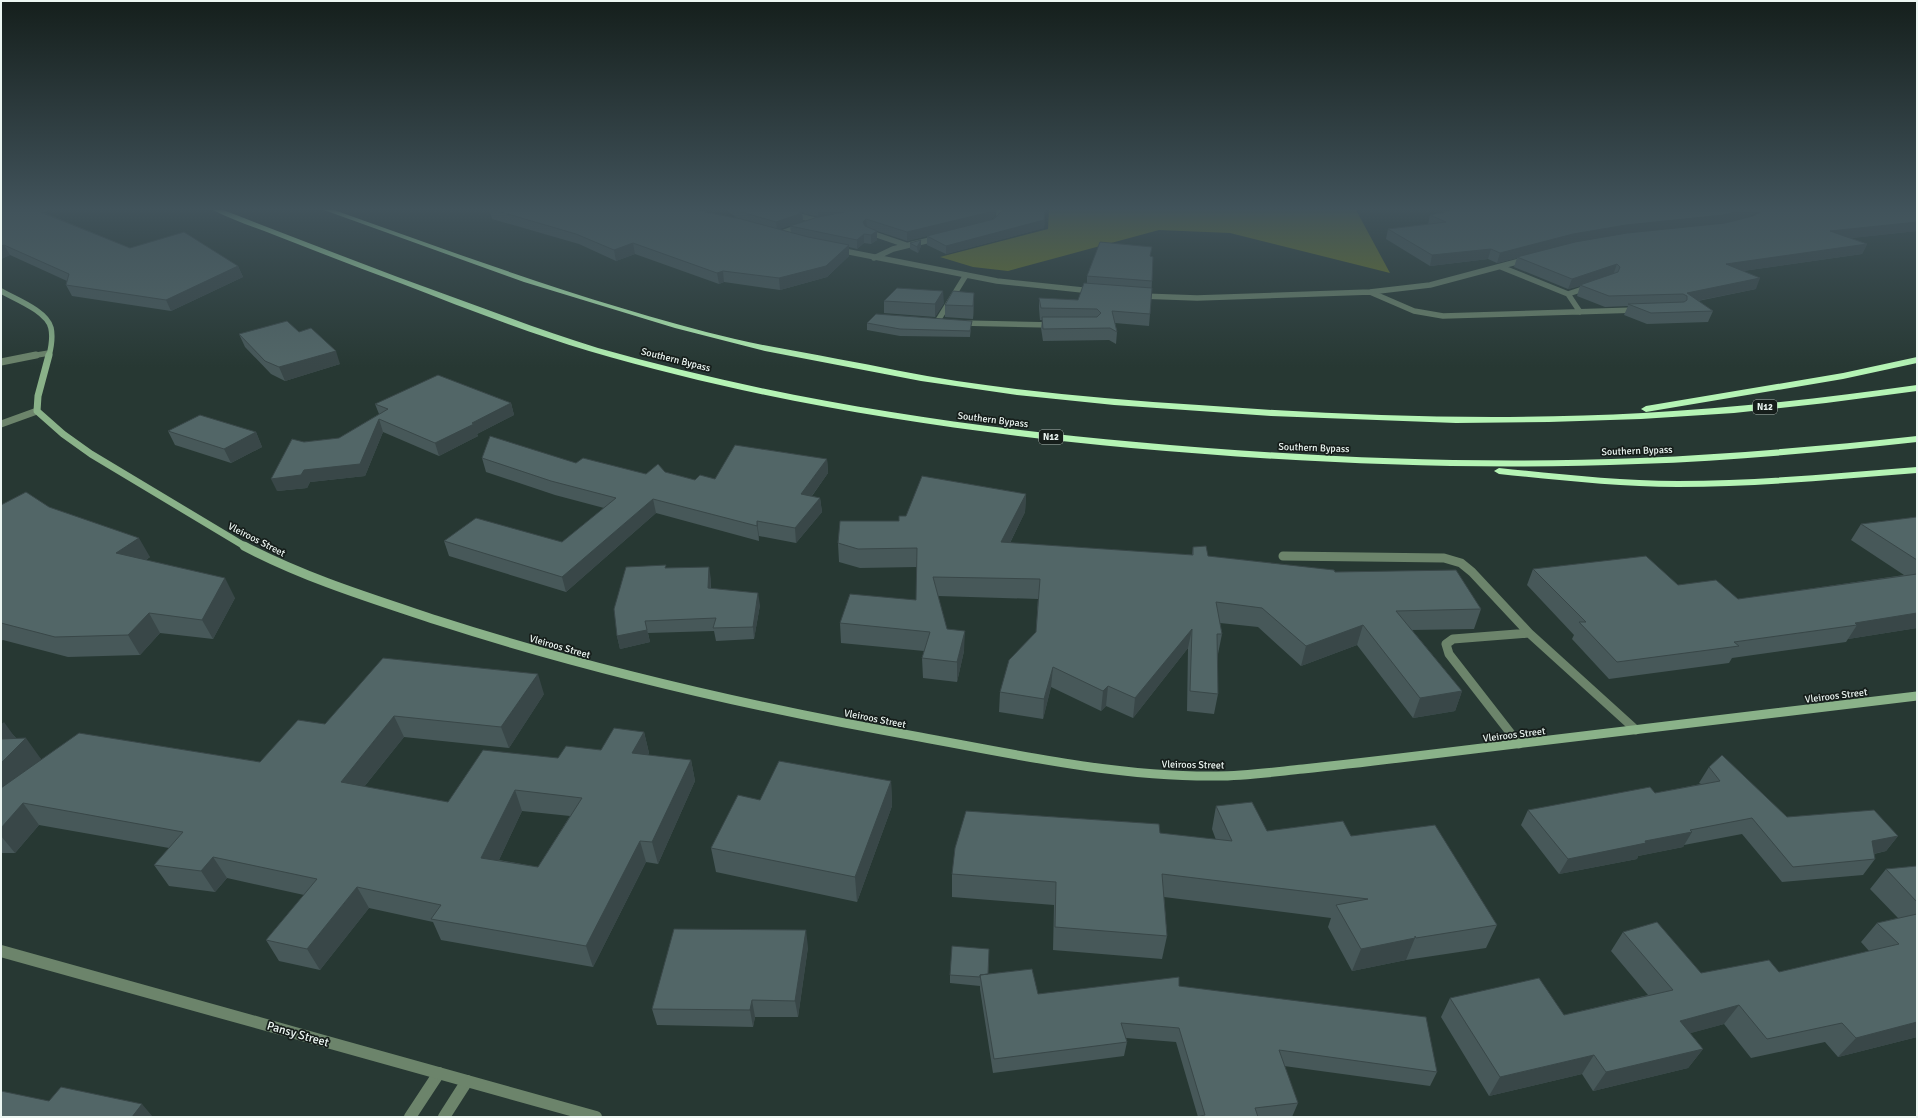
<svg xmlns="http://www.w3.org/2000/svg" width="1918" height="1118" font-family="Signika,sans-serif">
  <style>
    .forest { fill: #6b7624 }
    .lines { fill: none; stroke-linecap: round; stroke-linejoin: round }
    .lane-far3 { stroke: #6c846b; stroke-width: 5.5 }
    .lane-far2 { stroke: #6c846b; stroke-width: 7 }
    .lane-far1 { stroke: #6c846b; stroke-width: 9 }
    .lane { stroke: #6c846b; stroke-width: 12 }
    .street-far2 { stroke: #6c846b; stroke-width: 5.5 }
    .street-far1 { stroke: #6c846b; stroke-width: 7 }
    .street { stroke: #6c846b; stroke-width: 12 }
    .secondary-far2 { stroke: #8ab289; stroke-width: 5.5 }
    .secondary-far1 { stroke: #8ab289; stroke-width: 7 }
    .secondary { stroke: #8ab289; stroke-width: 9 }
    .highway { fill: #b5f4b5; fill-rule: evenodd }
    .wall { fill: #475859; fill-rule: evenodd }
    .shaded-wall { fill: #394748 }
    .building { fill: #526667; stroke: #394748; fill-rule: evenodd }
    .labels { text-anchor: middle; stroke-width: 3.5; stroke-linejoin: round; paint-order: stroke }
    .shield { fill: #161e1b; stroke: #acb5b2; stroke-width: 1 }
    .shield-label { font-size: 9px; font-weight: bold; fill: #ecf6f2 }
    .street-label { font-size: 10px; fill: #ecf6f2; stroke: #161e1b }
    .near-street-label { font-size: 12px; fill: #ecf6f2; stroke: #161e1b }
  </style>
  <rect width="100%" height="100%" fill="#273833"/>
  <path class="forest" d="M1049,210H1356L1390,273L1230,233L1159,230L1008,271L973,267L940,257L1048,229Z"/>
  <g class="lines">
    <path class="lane-far3" d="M993,223L999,217V210
      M868,232L906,245
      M874,258L893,249L938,238
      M31,356L49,353"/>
    <path class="lane-far2" d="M1,362L36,355"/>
    <path class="lane-far1" d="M1283,556L1444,558L1461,563L1472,572L1529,633
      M1519,744L1449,654L1446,644L1453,639L1529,633L1636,730"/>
    <path class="lane" d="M410,1117L439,1073
      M444,1117L467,1081"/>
    <path class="street-far2" d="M777,210L818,221
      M776,235L801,226
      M839,250L997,281L1092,291
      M1501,267L1568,294
      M1370,292L1414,311L1443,316L1636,310
      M1141,296L1197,298L1370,292L1430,285L1524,260
      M1580,312L1568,294L1589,287
      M937,322L966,275
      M961,323L1051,325"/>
    <path class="street-far1" d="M1,424L37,411"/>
    <path class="street" d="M1,951L596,1117"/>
    <path class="secondary-far2" d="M1,291C15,299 47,311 51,328C53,337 51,348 49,356"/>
    <path class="secondary-far1" d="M49,355L38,396L37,411L63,434L91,454L246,547"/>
    <path class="secondary" d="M244,546C305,578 370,598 436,620C594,671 756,708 920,737C1018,755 1117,777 1217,776C1246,776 1274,772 1303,769C1360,763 1417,756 1474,749C1621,732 1769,714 1917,696"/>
    <path class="highway" d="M213,210H223C301,240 380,271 458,299C505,316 551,334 598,348C774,398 955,426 1136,442C1304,457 1472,465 1640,458C1733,454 1825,446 1917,436V442C1824,452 1731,461 1638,464C1469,471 1300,463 1131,448C949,431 766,403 589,351C525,332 462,307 400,283C359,268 318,252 277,236C256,228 233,220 213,210Z
      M324,210H334C466,257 598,306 735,339C769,347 803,352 838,359C878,366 917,375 957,381C1037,393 1118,400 1199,405C1347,416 1495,421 1643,413C1735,408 1826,398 1917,385V391L1826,403L1734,413L1641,419L1549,422L1456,423L1271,416L1114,405L1017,395L921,381L765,351L675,328L524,282Z
      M1917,357V363L1843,379L1646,412L1641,409L1646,406L1843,373Z
      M1917,467V473C1837,479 1758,487 1678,487C1618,487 1558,480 1499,474L1494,471L1499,468C1558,474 1618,481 1678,481C1758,481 1837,473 1917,467Z"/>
  </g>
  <path class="wall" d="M1,210L44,212L45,213L130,248L238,266L243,277L171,311L72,296L66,285L67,281L10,255L1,259Z
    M489,210H695L737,218L726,210H793L802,213L803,221L779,229L791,233L790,226L818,217L793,210H996L995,215L990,220L994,219L1003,210H1045L1044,228L946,254L927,245V236L907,241L877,231V240L871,244L864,243L857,249L849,247V256L827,277L780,290L724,282L719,284L635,254L616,261L579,244L492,219Z
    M1456,210H1917V231L1851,238L1867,244L1862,254L1743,271L1756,289L1698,301L1713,311L1708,322L1647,324L1624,315L1628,306L1605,307L1577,296L1580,286L1568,289L1514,267L1517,258L1497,263L1488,259L1430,266L1386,239L1388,229L1428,224L1430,215ZM1758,212L1759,213L1753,216L1745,218Z
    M910,243L921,246L918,253L910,249Z
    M1151,256L1152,281L1150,314L1149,326L1115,323L1117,332L1116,344L1109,340L1043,341L1041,328L1042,320H1040L1039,309V298L1078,300L1087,283V276Z
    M974,293V305L973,319L945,317V305Z
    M884,301L944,303L935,317L884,313Z
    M867,323L971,327L970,337L900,336L867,330Z
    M299,332L340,364L285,381L271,374L245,347L239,334Z
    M511,403L514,415L477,434L478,436L439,456L383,432L365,476L310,482L307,488L277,491L304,442L339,438L379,414L375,404Z
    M168,431L256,432L262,447L231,463L175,445Z
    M482,458L576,463L646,474L665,472L695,480L715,479L827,459L828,473L812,496L820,498L822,512L796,543L759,536V541L656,513L566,592L449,556L444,541L562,542L604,508L555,495L486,472Z
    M1026,494L1025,512L1010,543L1192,555L1193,547L1208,556L1335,572L1481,609L1474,629L1412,630L1462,691L1455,711L1413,718L1357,645L1301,666L1258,627L1220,623L1222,634L1218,654V694L1214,714L1187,711L1188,648L1133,718L1106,706L1101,711L1051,687L1043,719L999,712L1000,692L1036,632L1038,599L938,596L947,629L964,651L957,682L923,678L922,658L924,651L841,643L840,623L916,600L917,567L860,568L839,562L838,543L899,521L906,516Z
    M1,505L49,507L150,557L146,560L235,598L213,639L160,633L140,655L68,657L3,640L1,641Z
    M1917,517V628L1848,639L1846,642L1732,658L1729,663L1609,679L1572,639L1574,635L1527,585L1533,569L1678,585L1738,599L1904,575L1851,540L1861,524Z
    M667,568L711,579V588L760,605L754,639L716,641L714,631L648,633L650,642L620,649L617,636Z
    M544,694L509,748L404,737L364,787L448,802L558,758L601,750L644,732L649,753L648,755L691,760L695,781L658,864L646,862L593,967L441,940L433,922L369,908L320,970L279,961L266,940L304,895L227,878L215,892L169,886L154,865L169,848L39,825L15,853H1V722L16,738L41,759L38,762H260L325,724ZM522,811L570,816L538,867L499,860Z
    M1709,767L1787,817L1898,836L1886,851L1874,854L1875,859L1863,875L1782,882L1742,834L1684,845L1683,847L1638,856L1637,859L1559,874L1521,825L1528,810L1655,793L1701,784L1699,783Z
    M891,781L892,806L857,902L716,872L711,848L760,800Z
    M1216,806L1267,831L1351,836L1497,925L1486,948L1406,960L1352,971L1328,927L1331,918L1164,897L1167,936L1162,959L1053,950L1054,905L952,897V874L1160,833L1216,840L1212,829Z
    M1917,866V1037L1838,1057L1825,1042L1751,1058L1724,1024L1690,1033L1703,1049L1688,1068L1593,1091L1582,1074L1489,1096L1441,1017L1450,998L1564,1015L1648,995L1611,951L1623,932L1701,973L1779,972L1869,951L1861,942L1877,923L1898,918L1870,889L1886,869Z
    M808,947L798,1017H755L753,1027L657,1025L652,1009Z
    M989,949L988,974L1038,994L1179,986L1437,1072L1430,1086L1284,1066L1298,1103L1292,1117H1196H1198L1176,1042L1126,1038L1127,1042L1124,1056L993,1073L980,989V986L950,983V975Z"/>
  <path class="shaded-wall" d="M33,210H50L44,212L48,219Z
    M818,210H859L818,217Z
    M992,210H996L995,215L990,220L907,241V232Z
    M1045,210L1044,228L946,254V246Z
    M1742,210H1759L1758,212L1745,218L1719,225L1517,257V258L1497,263L1500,253L1573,234L1626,225Z
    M802,213L803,221L777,230L776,222Z
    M866,219L867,228L864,231L863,222Z
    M1917,222V231L1825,241L1830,231Z
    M877,231V240L871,244V235Z
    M864,234V243L857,249V240Z
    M921,240V246L918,253L917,247Z
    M633,243L635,254L616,261L614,250Z
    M1867,244L1862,254L1721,274L1726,264Z
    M4,245L10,255L1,259V246Z
    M849,245V256L827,277L780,290L779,278Z
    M1491,249L1488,259L1430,266L1432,255Z
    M1617,264L1613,275L1580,285V286L1568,289L1572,279Z
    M238,266L243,277L171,311L166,300Z
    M723,271L724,282L719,284L717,273Z
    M1760,278L1756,289L1686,303L1687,300V293Z
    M943,291L944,303L935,317V304Z
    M974,293V305L973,319V306Z
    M336,351L340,364L285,381L279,367Z
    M511,403L514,415L477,434L478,436L439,456L435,443L472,423Z
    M379,419L383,432L365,476L310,482L307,488L277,491L271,479L304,470Z
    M256,432L262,447L231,463L224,449Z
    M827,459L828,473L803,508L801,494Z
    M1026,494L1025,512L1001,561V542Z
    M820,498L822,512L796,543L795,528Z
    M653,499L656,513L566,592L562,577Z
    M757,521L759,536V541L757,526Z
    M139,538L150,557L127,572L116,553Z
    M709,567L711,579L710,600L708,588Z
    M225,578L235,598L213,639L202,620Z
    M758,593L760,605L754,639L753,627Z
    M149,613L160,633L140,655L128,635Z
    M1917,613V628L1848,639L1857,625L1855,623Z
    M645,621L650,642L620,649L617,636Z
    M1363,625L1357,645L1301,666L1306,646Z
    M1192,629L1188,648L1133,718L1135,698Z
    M965,631L964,651L957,682V662Z
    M1053,667L1051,687L1043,719L1044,699Z
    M538,674L544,694L509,748L501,727Z
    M1108,686L1106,706L1101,711L1103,691Z
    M1462,691L1455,711L1413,718L1420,698Z
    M394,716L404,737L351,803L341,782Z
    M4,722L19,743L26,738L41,759L6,796L1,791V725Z
    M644,732L649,753L637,774L632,753Z
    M691,760L695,781L658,864L652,842Z
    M891,781L892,806L857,902L855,877Z
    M515,790L522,811L490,879L481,858Z
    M23,803L39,825L15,853L1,836V828Z
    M1692,832L1683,847L1638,856L1637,859L1559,874L1568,859L1645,841Z
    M1898,836L1886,851L1859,857L1872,841Z
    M640,841L646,862L593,967L586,946Z
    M213,857L227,878L215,892L201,871Z
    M357,887L369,908L320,970L307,949Z
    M806,930L808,947L798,1017L795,1001Z
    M1415,938L1406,960L1352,971L1361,949Z
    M752,1000L755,1017L753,1027L750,1010Z
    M1739,1005L1724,1024L1666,1040L1680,1021Z
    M1917,1022V1037L1838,1057L1856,1038Z
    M1703,1049L1688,1068L1593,1091L1606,1072Z
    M1594,1055L1582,1074L1489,1096L1500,1077Z
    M142,1104L153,1117H132Z"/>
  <path class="building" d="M1,210H39L38,211L130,248L184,232L238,266L166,300L66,285L69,274L4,245L1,246Z
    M494,210H695L741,219L808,237L849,245L826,266L779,278L723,271L717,273L633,243L614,250L576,234Z
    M736,210H793L802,213L776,222L738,211Z
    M856,210H992L990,212L907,232L866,219L863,222L865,226L877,231L871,235L864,234L857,240L790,226L818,217Z
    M1003,210H1045L1044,220L946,246L927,236L994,219Z
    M1456,210H1742L1723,215L1626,225L1573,234L1500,253L1491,249L1432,255L1388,229L1446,222L1430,215Z
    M1764,210H1917V222L1830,231L1867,244L1726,264L1760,278L1687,293L1713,311L1651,313L1628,304L1684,302L1687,300V296L1683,294L1609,296L1580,285L1618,272L1620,267L1617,264L1572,279L1517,257L1575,242L1627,233L1725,223L1753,216Z
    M921,240L917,247L910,243Z
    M1100,242L1152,247L1150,256L1153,257L1152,281L1087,276Z
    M1084,283L1152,288L1150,314L1112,311L1117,332L1110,328L1043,329L1042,317H1097L1101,313L1097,309L1041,308L1039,298L1078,300Z
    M897,288L943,291L935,304L884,301Z
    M953,291L974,293L973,306L945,305Z
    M876,314L972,321L970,331L900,329L867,323Z
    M287,321L299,332L311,328L336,351L279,367L265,361L239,334Z
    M438,375L511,403L472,423L474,424L435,443L379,419L360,464L304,470L301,475L271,479L292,439L304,442L339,438L388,409L375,404Z
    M200,415L256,432L224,449L168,431Z
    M490,436L576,463L583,458L646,474L658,464L665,472L695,480L700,475L715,479L735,445L827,459L801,494L820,498L795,528L757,521V526L653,499L562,577L444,541L476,518L562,542L616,498L551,481L482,458Z
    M922,476L1026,494L1001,542L1193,555V547L1206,546L1208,556L1334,570L1335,572L1456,570L1481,609L1396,611L1462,691L1420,698L1363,625L1306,646L1262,608L1216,602L1222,634H1217L1218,694L1190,691L1192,629L1135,698L1108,686L1103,691L1053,667L1044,699L1000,692L1009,660L1036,632L1040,579L933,577L947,629L965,631L957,662L922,658L930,632L840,623L850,594L916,600L917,548L858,549L838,543L840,521H899V516H906Z
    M26,492L49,507L139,538L116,553L225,578L202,620L149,613L128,635L55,637L1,623V505Z
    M1917,517V560L1861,524Z
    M1646,556L1678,585L1716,580L1738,599L1917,574V613L1855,623L1857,625L1734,642L1739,646L1617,662L1579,622H1586L1533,569Z
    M666,565L665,568L709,567L708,588L758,593L753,627L713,628L716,618L645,621L647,630L617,636L614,609L626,567Z
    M383,658L538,674L501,727L394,716L341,782L448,802L483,750L558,758L566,746L601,750L614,728L644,732L632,753L691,760L652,842L640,841L586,946L431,919L441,905L357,887L307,949L266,940L317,879L213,857L201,871L154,865L183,832L23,803L1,828V788L79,733L260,762L298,720L325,724ZM515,790L582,798L538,867L481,858Z
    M26,738L1,763V739Z
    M1722,755L1787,817L1874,810L1898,836L1872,841L1875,859L1793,867L1752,818L1690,830L1692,832L1645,841L1646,843L1568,859L1528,810L1650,787L1655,793L1720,781L1709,767Z
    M779,761L891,781L855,877L711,848L738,795L760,800Z
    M1252,802L1267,831L1343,821L1351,836L1435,825L1497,925L1416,938L1415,936V938L1361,949L1336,905L1368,899L1162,874L1167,936L1055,927L1056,882L952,874L955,848L966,811L1159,824L1160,833L1232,841L1216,806Z
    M1917,866V902L1886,869Z
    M1917,914V1022L1856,1038L1842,1023L1767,1039L1739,1005L1680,1021L1703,1049L1606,1072L1594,1055L1500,1077L1450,998L1539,978L1564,1015L1673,990L1623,932L1657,922L1701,973L1769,960L1779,972L1899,944L1877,923Z
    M674,929L806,930L795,1001L752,1000L750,1010L652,1009Z
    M952,946L989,949L988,974L980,975V977L950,975Z
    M1032,969L1038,994L1179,977V986L1426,1017L1437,1072L1279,1050L1298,1103L1255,1108L1258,1117H1196L1205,1115L1179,1028L1121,1023L1127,1042L994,1059L980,975Z
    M61,1087L142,1104L132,1117H1V1091L49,1101Z"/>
  <linearGradient id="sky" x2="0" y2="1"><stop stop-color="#151f1c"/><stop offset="0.57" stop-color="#41535b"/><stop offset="1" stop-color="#41535b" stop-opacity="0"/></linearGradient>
  <rect width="1918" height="367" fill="url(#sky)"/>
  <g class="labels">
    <g class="shield">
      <rect x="1753" y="400" width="24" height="14" rx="3"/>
      <rect x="1039" y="430" width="24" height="14" rx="3"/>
    </g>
    <g class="shield-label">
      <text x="1765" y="410">N12</text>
      <text x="1051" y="440">N12</text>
    </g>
    <g class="street-label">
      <text transform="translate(676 359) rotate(14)" y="4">Southern Bypass</text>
      <text transform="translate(993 419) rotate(7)" y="4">Southern Bypass</text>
      <text transform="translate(1314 447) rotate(2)" y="4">Southern Bypass</text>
      <text transform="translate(1637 450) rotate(-2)" y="4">Southern Bypass</text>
      <text transform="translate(257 539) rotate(27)" y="4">Vleiroos Street</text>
      <text transform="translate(560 646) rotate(16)" y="4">Vleiroos Street</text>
      <text transform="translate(1836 695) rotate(-7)" y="4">Vleiroos Street</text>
      <text transform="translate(875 718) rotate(11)" y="4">Vleiroos Street</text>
      <text transform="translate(1514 734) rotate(-7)" y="4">Vleiroos Street</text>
      <text transform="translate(1193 764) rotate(1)" y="4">Vleiroos Street</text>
    </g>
    <g class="near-street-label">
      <text transform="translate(298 1034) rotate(16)" y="4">Pansy Street</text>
    </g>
  </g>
  <rect width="1918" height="1118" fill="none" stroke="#ecf6f2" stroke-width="4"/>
</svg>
